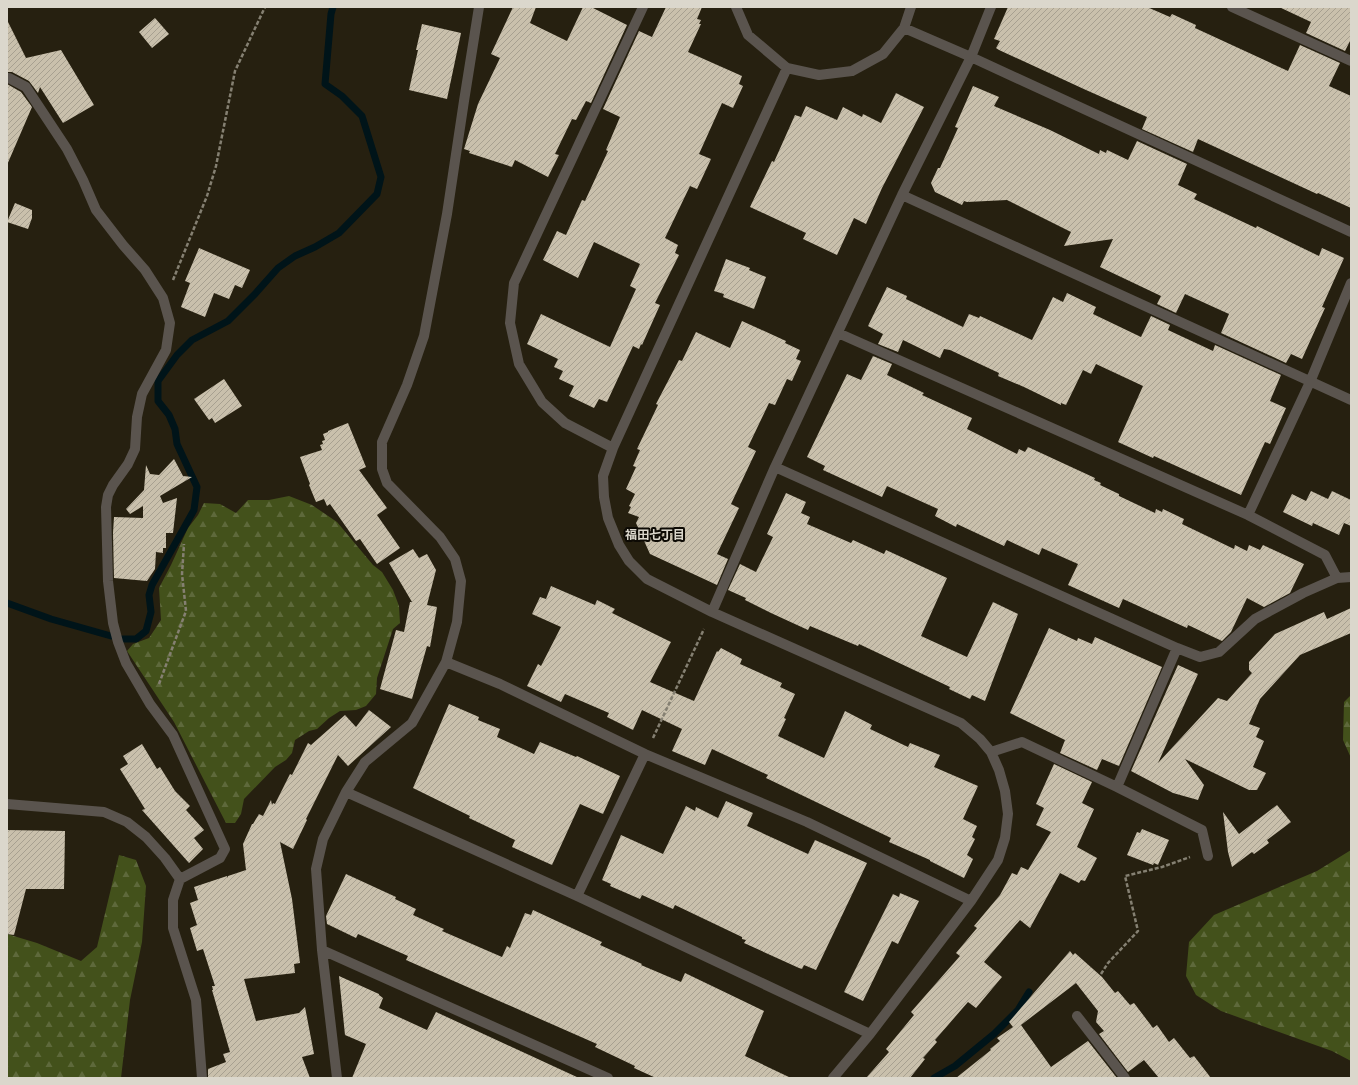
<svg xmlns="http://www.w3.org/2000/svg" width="1358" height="1085" font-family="'Nunito Sans','Noto Sans JP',sans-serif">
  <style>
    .forest { fill: url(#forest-firs) }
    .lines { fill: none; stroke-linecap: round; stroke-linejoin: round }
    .stream { stroke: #001419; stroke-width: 7 }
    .building { fill: url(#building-hatch) }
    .path { stroke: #858072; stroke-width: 2.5; stroke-dasharray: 4 2; stroke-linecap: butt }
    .minor { stroke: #5a544e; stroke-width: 10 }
    .labels { text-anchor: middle; stroke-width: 4; stroke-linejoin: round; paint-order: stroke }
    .neighbourhood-label { font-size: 12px; font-weight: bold; fill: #dbd7cc; stroke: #0d0a04 }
  </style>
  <defs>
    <pattern id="forest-firs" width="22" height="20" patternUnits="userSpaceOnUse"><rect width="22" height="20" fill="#43511b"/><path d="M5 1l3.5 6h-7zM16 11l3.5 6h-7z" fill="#5e693b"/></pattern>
    <pattern id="building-hatch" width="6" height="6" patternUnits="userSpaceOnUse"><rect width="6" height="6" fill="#c9c0ac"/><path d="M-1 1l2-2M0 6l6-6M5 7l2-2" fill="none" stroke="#a7a090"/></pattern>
  </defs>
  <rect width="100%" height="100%" fill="#262010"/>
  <path class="forest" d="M289,496L312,505L337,522L373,565L382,572L393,590L399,606L400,623L393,629L377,678L376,694L366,706L356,710L340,711L329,718L317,729L309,731L295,740L292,753L286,760L275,767L244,799L241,814L235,823H226L174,722L127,651L133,644L149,638L161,620L159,588L171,565L188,528L198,515L204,503L220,504L236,513L248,500H269Z
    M1351,695V758L1343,740L1344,702Z
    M1351,850V1061L1332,1051L1221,1011L1196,995L1186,976L1189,942L1214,915L1317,871Z
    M119,855L136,860L146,886L142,942L130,1000L121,1078H7V934L37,943L81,961L97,947Z"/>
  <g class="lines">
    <path class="stream" d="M7,603L51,619L111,636
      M121,639H136L146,631L151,612L149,595L152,585L194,510L197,487L177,444L175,429L169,415L158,401V381L177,355L192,340L228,321L255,294L278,268L295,256L315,247L339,233L377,194L381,177L362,116L342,96L325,84L331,14L333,7
      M934,1078L955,1066L994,1034L1018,1010L1029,992"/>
  </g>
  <path class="building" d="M513,7H536L530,23L567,41L583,7H591L627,25L591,103L586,101L576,120L572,119L555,154L559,155L548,177L515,160L512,167L469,153L470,151L464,149L478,104L500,58L491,54Z
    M666,7H702L697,19L701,20L699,24H701L688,52L742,76L739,84L743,86L733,108L722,103L699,154L711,159L697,189L690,186L665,238L678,245L675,253L679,255L655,303L660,305L642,345L641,344L639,349L633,346L607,402L599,399L594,408L569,396L574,386L559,379L563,371L554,367L558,359L527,344L541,314L610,347L636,289L630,286L640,264L594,242L578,278L543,260L557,231L566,235L582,200L585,201L608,151L606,150L620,117L603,109L639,31L652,37Z
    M1008,7H1147L1170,17L1172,14L1196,25L1195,28L1288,71L1300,45L1340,63L1329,86L1351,96V208L1318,193L1317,194L1198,139L1193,152L1142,129L1147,117L1086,90L999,50L996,48L1000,41L994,39Z
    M1279,7H1351V39L1345,51L1306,33L1311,22Z
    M155,18L169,34L152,48L139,32Z
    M7,20L26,58L61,50L94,105L63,123L40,87L38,93L29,81L12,72H7Z
    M422,24L461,33L447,99L409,90L418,50H416Z
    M7,84L21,92L32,107L7,165Z
    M973,86L999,97L994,106L1050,130L1099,154L1100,150L1106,153L1107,150L1128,160L1137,141L1187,164L1178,185L1197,194L1194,199L1256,228L1257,226L1319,256L1322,248L1344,258L1322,307L1325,308L1302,359L1291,354L1286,363L1221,333L1229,314L1185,294L1176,313L1157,304L1161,296L1100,267L1113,239L1064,246L1071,232L1007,200L967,202L964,201L962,205L935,192L931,183L938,168H940L958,128L955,127Z
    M896,93L924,107L882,188L866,224L854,218L837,255L803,239L806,233L750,207L772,161L774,162L795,115L801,117L806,106L837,120L843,107L862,117L863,114L881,123Z
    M15,203L32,210V218L28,229L7,222Z
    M199,248L250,270L242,288L235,285L229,299L214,293L205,317L181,307L190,283L185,281Z
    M726,259L750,268L749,270L766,277L754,309L723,297L724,294L714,291Z
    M887,287L907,296L906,299L963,327L969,314L979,318L980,316L1032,340L1053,297L1063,302L1067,293L1096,307L1093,314L1141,337L1151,316L1170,325L1168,330L1213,351L1215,345L1281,375L1270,401L1286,408L1270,444L1265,442L1241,495L1154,456L1153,458L1118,442L1143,386L1096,364L1091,374L1083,370L1066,405L1061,403V405L1024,387L998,376L999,373L950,350L944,349L940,358L903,340L898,352L878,344L883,334L868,326Z
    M742,321L786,341L785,343L800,350L796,359L801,361L792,381L787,379L775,405L769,403L748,447L756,451L731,504L739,508L717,554L728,559L717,585L650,554L636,523L639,517L628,513L631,507L629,506L635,494L626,489L636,467L633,466L640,450L637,449L658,405L656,404L679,360L682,361L696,332L730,348Z
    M873,356L892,364L887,375L924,393L922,395L972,418L967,429L1017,454L1019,449L1025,452L1028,447L1095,478L1094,480L1101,483L1100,485L1119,494V496L1155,513L1156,509L1162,512L1163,509L1184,519L1182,524L1234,549L1235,545L1247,551L1249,545L1260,550L1263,545L1304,564L1290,593L1264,607L1247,598L1231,632L1222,641L1188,625L1187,628L1123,599L1119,608L1068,585L1078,564L1042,548L1039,555L1007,540L1004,546L957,524L956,527L935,516L938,509L887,486L882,497L823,470L825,466L807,457L847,374L861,380Z
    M224,379L242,406L215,423L212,418L209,420L194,399Z
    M348,423L366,467L359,470L387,508L377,515L400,548L377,564L360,539L356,541L330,504L327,506L324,499L316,502L309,485L310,484L300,457L322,450L320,445L323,444L322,441L325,440L323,434L328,432V431Z
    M174,459L183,476L192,477L160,496L163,503L177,498L173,533H166V548H163V553L156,552L155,569L147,581L114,578L113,533L114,517L143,518V506L130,514L126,509L144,490L146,465L150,474L159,475Z
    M1311,491L1328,499L1332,491L1351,500V526L1344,523L1339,535L1313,523L1312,526L1283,512L1292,494L1306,501Z
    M786,493L806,502L801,513L810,517L807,524L851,543L853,540L884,554L886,550L947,578L921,636L967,657L993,602L1018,614L985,701L972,695L970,699L949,689L950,687L859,644L858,646L810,626L808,630L771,613L745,600L746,598L728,590L740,564L756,572L773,537L767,534Z
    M413,549L419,558L427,554L436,570L427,605L437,607L430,647L427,646L412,699L380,689L396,630L404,632L410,602H412L389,563Z
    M551,586L595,605L597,600L615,609L612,613L671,642L650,682L694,701L717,651L718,652L721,648L742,659L740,664L782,683L780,687L795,694L784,718L786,719L778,736L824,758L845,711L872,725L870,729L908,747L910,743L940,755L934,767L978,786L963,819L977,826L972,837L975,839L967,855L973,859L964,878L930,861V860L889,842L891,838L766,778L768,775L712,749L705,765L672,751L682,729L642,710L633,730L607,717L609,713L565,694L561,702L527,686L538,664L541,666L561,627L532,614L540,597L546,599Z
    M1351,608V633L1300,655L1260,699L1249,724L1260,728L1256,737L1264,741L1253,767L1266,773L1257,790H1249L1185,759L1204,785L1198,800L1173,793L1131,771L1178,665L1198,674L1158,763L1218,698L1227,701L1252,673L1249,670V662L1275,634L1324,612L1327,619Z
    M1049,628L1077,641L1078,638L1092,644L1095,637L1162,667L1119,766L1102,759L1097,770L1060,753L1065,740L1010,713Z
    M449,704L479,717L478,720L500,729L497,737L534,754L540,742L576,757L577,756L620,776L603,814L580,804L552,865L512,847L515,840L469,818L470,816L413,788Z
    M369,710L391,727L348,766L338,755L306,819L307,820L293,849L280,842L292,899L300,963L294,964L295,973L244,979L256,1021L299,1013L305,1007L314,1054L302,1057L310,1078H208V1069L226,1062L223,1054L230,1052L212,990H213L212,986H215L203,949L197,951L190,928L197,925L190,903L198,900L194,887L227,876L228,878V876L246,870L243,844L252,824H253L259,814L263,816L271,800L272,805L273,803L275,804L290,774L292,775L308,743L311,745L345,715L356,727Z
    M142,744L157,769L160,767L175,791L190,806L186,810L204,830L194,838L203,849L189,863L142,810L145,809L120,769L128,764L123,756Z
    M1054,764L1092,782L1082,803L1094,809L1077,847L1097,858L1085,881L1081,880L1079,883L1060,873L1030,928L1020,920L984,962L1002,977L976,1008L968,1002L935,1040L937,1042L923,1058L925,1059L910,1078H866L889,1052L886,1049L914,1015L911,1012L960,956L956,953L977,928L974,926L1000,895L1012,873L1017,875L1021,867L1028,870L1051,832L1036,825L1044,808L1036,804Z
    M726,801L753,813L747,826L808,854L815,840L867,863L816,970L804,965L802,969L799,968L744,943L746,940L742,939V937L675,905L673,909L642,895L640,899L610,886L611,884L602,880L621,835L663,854L686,806L695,811L696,807L718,818Z
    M1277,805L1291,822L1267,840L1269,843L1254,854L1252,852L1232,867L1228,852L1223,812L1239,834Z
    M1142,829L1169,840L1158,865L1154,863L1153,865L1127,855L1137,832L1140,833Z
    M7,830L65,831L64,889H26L14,935L7,934Z
    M346,874L396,897L395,899L416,909L413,915L444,929L442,931L502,957L507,946L510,948L525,913L531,915L533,910L602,942L600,945L642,964L641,965L681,982L685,973L764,1011L745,1056L791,1078H656L634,1068L635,1066L595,1047L597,1044L406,960L408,956L358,934L356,938L327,924L326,916Z
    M900,893L919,901L898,944L892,941L863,1001L844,992L893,894L899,897Z
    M1070,951L1073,955L1075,953L1102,977L1115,993L1118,991L1130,1005L1134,1003L1150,1024L1153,1028L1157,1025L1169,1042L1174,1038L1190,1058L1194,1056L1211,1078H1159L1144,1060L1128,1072L1099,1034L1104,1031L1096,1022L1098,1011L1076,983L1021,1025L1051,1067L1088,1041L1117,1078H956L991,1050L990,1049L1000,1041L997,1038L1013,1027L1009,1022Z
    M339,976L379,994V995L383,998L379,1008L427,1030L436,1012L579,1078H352L366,1044L345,1035Z"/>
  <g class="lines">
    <path class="path" d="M173,280L207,196L216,166L235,71L265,7
      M159,684L186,611L182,574L184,544
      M653,738L704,629
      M1101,974L1108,963L1138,931L1125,876L1162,867L1190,857"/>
    <path class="minor" d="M736,7L748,35L787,68L819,75L852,71L883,54L904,28L911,7
      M1232,7L1351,61
      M904,28L971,57L1351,232
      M787,68L613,448L603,476L604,497L608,518L619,545L629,561L647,579L712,612L961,723L980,739L991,752L999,770L1005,791L1008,814L1005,838L998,860L971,901L870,1034L833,1078
      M7,78H9L26,87L67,149L83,180L96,210L123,245L145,270L163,298L170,323L166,350L142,394L137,417L135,449L128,464L113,485L108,495L106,507L108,581L113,623L118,642L126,663L150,704L173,735L225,849L220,858L180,879L173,900V928L196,1000L202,1078
      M902,195L1351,400
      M838,333L1248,515L1325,555L1337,578
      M613,448L565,423L542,402L519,364L510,323L514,283L643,7
      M775,467L1177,648L1200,657L1219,652L1255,619L1303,593L1337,578L1351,577
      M1248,515L1310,382L1351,283
      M712,612L775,467L902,195L971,57L991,7
      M446,662L500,684L645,754L807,822L971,901
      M991,752L1022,742L1117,787L1202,830L1208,856
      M1117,787L1177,648
      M346,792L577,896L870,1034
      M7,804L104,812L127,822L146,837L165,858L180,879
      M577,896L645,754
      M322,950L608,1078
      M1077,1016L1125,1078
      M337,1078L322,950L316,869L323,839L346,792L365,762L412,723L446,662L457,622L461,581L455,559L440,537L387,483L382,469V442L407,385L424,336L447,214L464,101L479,7"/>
  </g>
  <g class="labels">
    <g class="neighbourhood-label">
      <text x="655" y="539">福田七丁目</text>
    </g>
  </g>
  <rect width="1358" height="1085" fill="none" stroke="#dbd7cc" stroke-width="16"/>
</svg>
